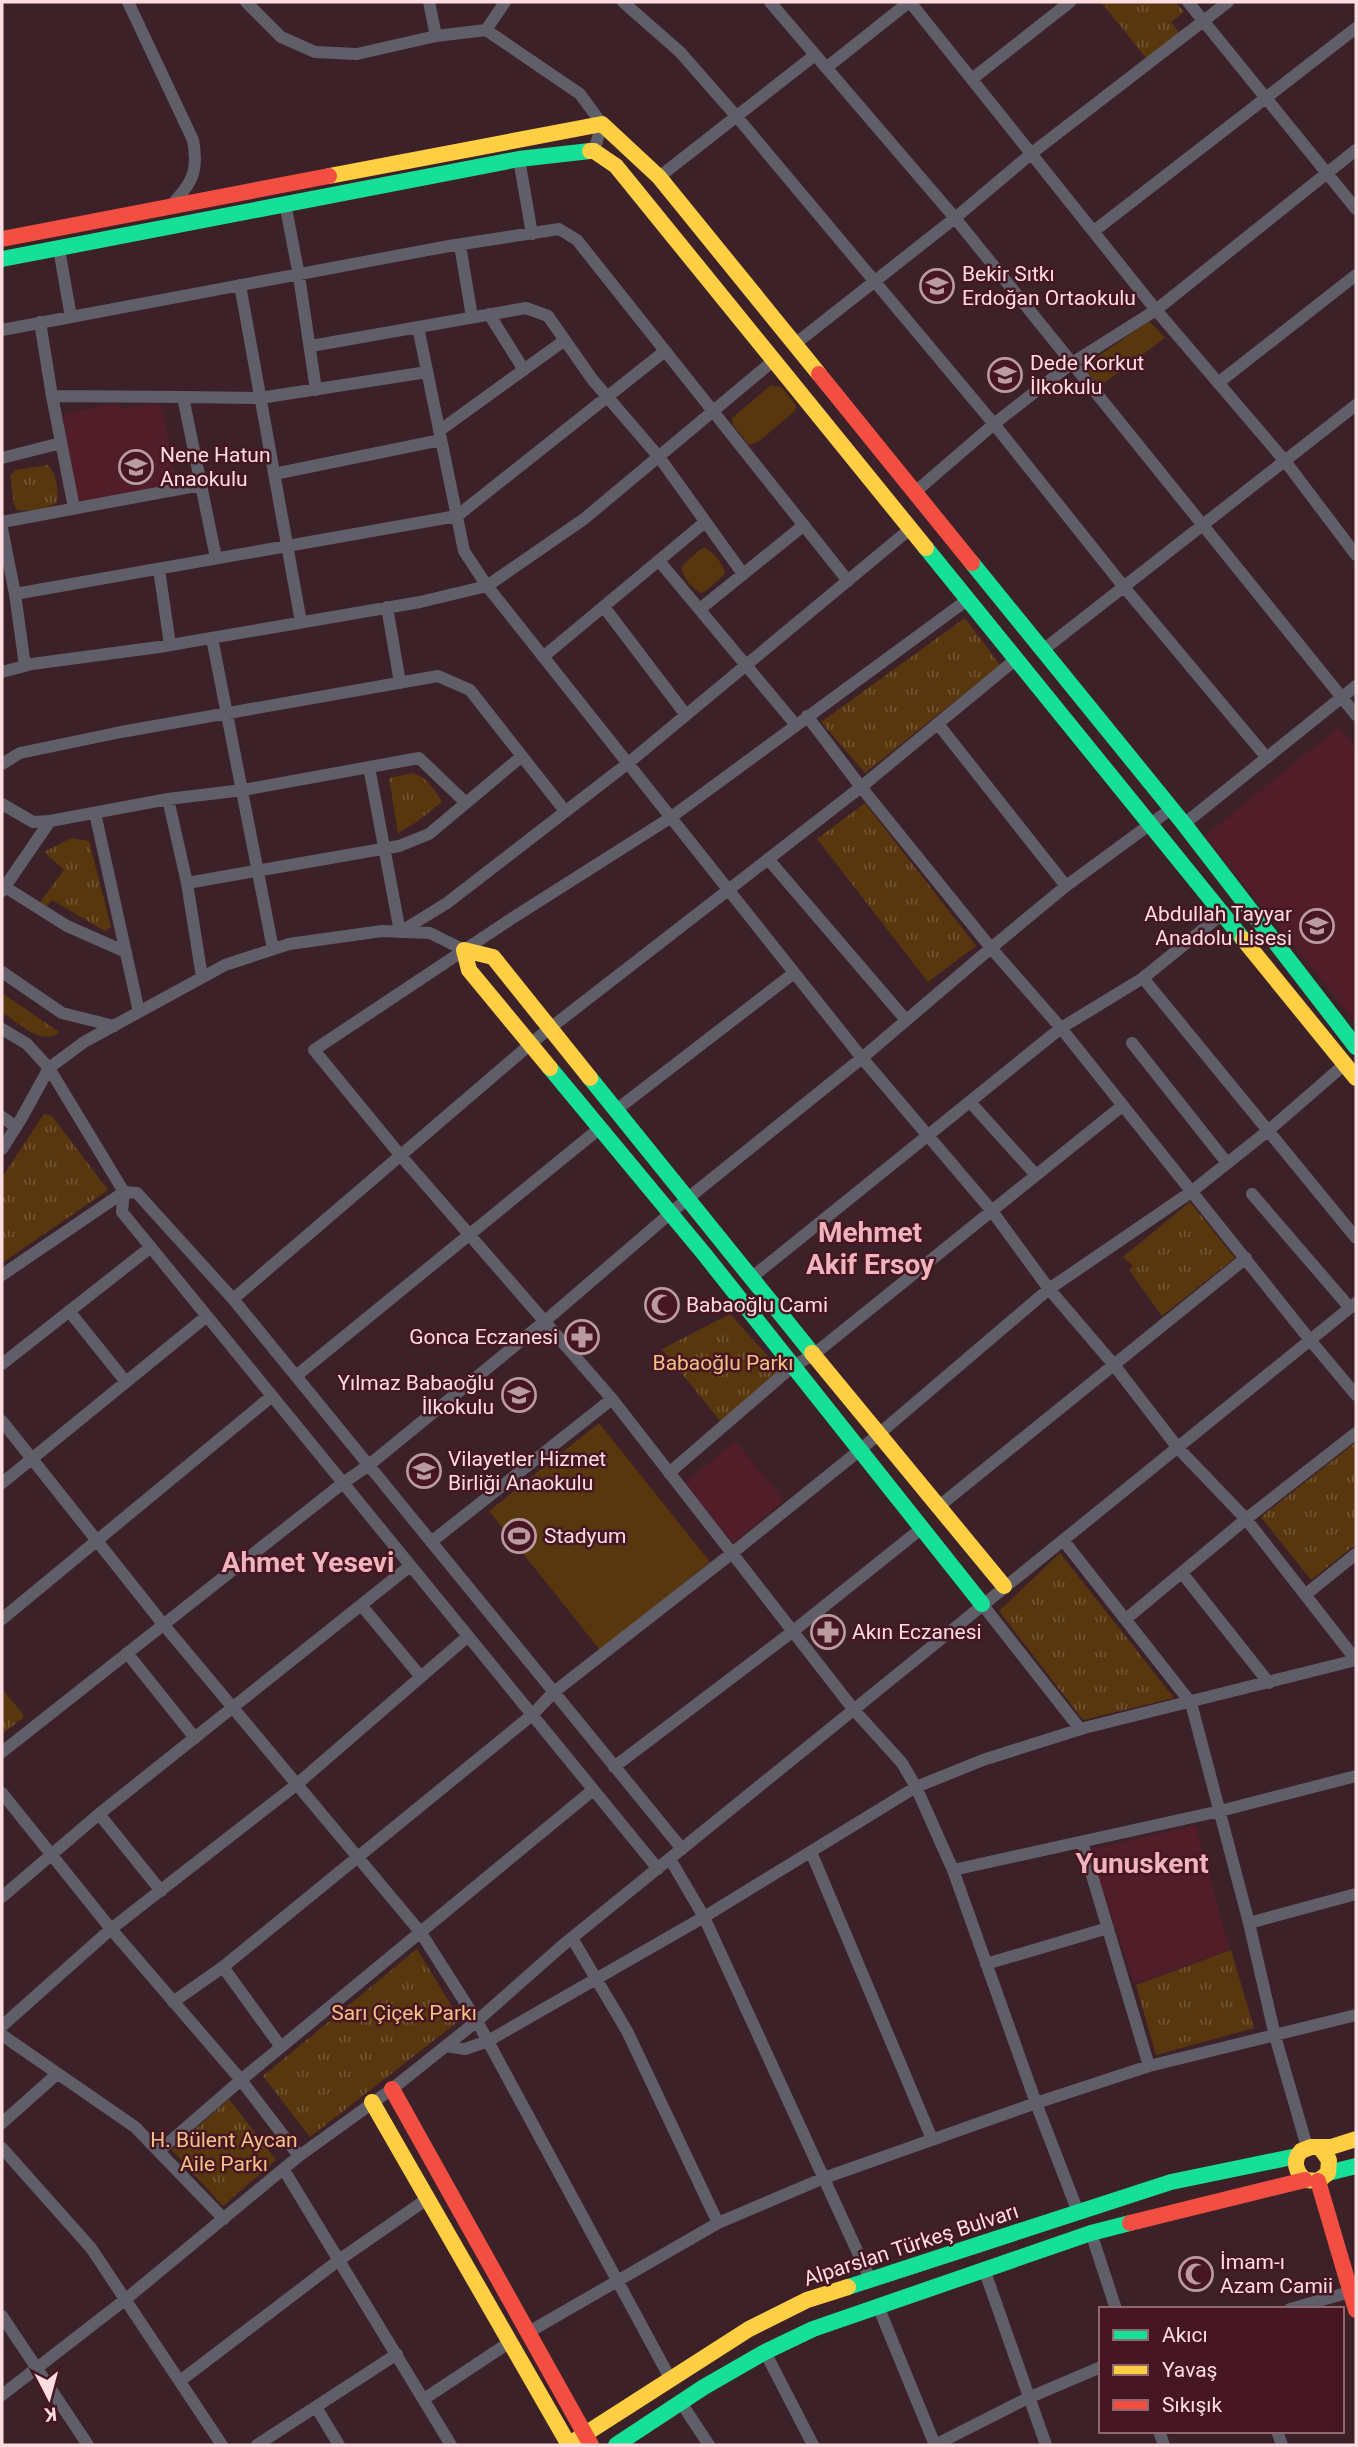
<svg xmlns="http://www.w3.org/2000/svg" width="1358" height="2447" font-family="Roboto,sans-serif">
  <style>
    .built { fill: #501d29 }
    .grass { fill: #58370f }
    .park { fill: url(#park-tufts) }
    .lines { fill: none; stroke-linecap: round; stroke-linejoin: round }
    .street { stroke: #605f69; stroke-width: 12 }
    .fast { stroke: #16e098; stroke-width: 16 }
    .slow { stroke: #ffcf43; stroke-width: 16 }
    .jam { stroke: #f24e42; stroke-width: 16 }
    .labels { text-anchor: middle; stroke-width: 5; stroke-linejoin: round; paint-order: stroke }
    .poi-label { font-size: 21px; fill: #fedde1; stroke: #461722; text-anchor: start }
    .park-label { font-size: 21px; fill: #f4c187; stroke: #461722 }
    .street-label { font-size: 21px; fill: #fedde1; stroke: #461722 }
    .district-label { font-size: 28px; font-weight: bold; fill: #f1b3bc; stroke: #461722 }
  </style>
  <defs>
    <pattern id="park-tufts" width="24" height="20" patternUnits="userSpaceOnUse" patternTransform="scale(1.75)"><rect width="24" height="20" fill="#58370f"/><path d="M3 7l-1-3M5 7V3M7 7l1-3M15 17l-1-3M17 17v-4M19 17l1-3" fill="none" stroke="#715432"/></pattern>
  </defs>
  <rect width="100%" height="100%" fill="#3c2228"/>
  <path class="built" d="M116,403L121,409L154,403L163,408L176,486L82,504L76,500L63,416L67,413Z
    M1339,727L1356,748V1016L1353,1019L1204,836Z
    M735,1441L784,1500L733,1543L684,1484Z
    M1196,1825L1230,1950L1134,1984L1089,1850Z"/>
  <path class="grass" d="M1149,321L1165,338L1100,386L1083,367Z
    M771,385L782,388L796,405L795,411L758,442L749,445L733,425L732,418Z
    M705,548C715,553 723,564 725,574L706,591L701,593C691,588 683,577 681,567L699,550Z
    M599,1423L710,1562L600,1650L489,1511Z"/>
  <path class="park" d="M1101,2H1175L1184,12L1171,22L1180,34L1146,58Z
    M48,465C56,473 59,491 57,503C47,509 28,512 17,510L14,505L10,475L16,470Z
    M965,618L1000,665L865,773L821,722Z
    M413,773C427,778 435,789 442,802L415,823L398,833L389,778Z
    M865,803L976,946L928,982L817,839Z
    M71,838L89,841L111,927L105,931L52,900L47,906L40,902L64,870L44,852Z
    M2,993L59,1032C42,1047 17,1022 2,1012Z
    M44,1114L51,1115L108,1190L2,1263V1177Z
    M1190,1202L1235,1258L1162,1316L1129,1270L1133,1266L1123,1257Z
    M730,1314L782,1372L721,1422L662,1349Z
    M1356,1442V1544L1311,1580L1261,1517Z
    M1060,1553L1174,1698L1083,1720L999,1611Z
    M2,1689L23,1714V1718L2,1734Z
    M417,1949L460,2020L310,2137L263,2076Z
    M1231,1950L1254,2028L1156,2055L1136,1985Z
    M229,2099L276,2160L223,2206L172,2150Z"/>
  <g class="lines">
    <path class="street" d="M128,2L193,140C199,172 192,183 170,207
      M246,2L281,37L315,52L357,54L436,36L486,30L580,94L602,124L594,151
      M429,2L436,36
      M623,2L680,52L737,117L994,424L1124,587L1267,758
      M770,2L955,218L1356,715
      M910,2L1156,310L1285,461L1356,555
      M1188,2L1356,209
      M486,30L505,2
      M826,68L909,2
      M972,79L1070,2
      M519,159L532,234
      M659,177L815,55
      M285,203L299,276L316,390
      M1094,231L1356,28
      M460,245L472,317
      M59,249L71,317
      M240,285L301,622
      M489,314L524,370
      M40,322L52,396L183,397L216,558
      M418,327L464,551L487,586L862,1058L992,1211L1049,1289L1114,1365L1178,1448L1246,1519L1356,1660
      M2,330L449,246L559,229L577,240L848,581
      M795,344L955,218L1032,153L1228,2
      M311,346L526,308L548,316L592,379L659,457L743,574
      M1218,383L1356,275
      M52,396L74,508
      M183,397L260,398L427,372
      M439,431L565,340
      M2,458L61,443
      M274,474L441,440
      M915,492L994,424L1072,363L1156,310L1356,150
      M2,522L201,485
      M2,529L15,594L25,666
      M660,562L795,724
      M159,569L170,645
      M15,594L457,516L665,351
      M967,600L670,818L511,919L314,1050L401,1156L612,1399L854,1710L902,1763L916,1787L953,1870L1036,2103L1078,2212
      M387,607L400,683
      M604,607L686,715
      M700,609L804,525
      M212,638L273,949
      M1043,650L1356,405
      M543,657L705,522
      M2,672L32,664L159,647L420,602L487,586L584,519L773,361
      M807,716L861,787L991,948L1061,1028L1310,1340L1356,1395
      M938,724L1066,886
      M2,764L20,753L121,732L438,676L470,690L565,811
      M369,767L400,932L447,903L627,764L910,529
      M168,799L187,883L202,977
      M2,804L33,822L50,821L168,799L243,790L419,758L466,803
      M95,813L139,1012
      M1184,824L1356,686
      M768,859L906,1020
      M187,883L399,846L429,834L522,756
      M5,887L67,926L126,952
      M2,891L50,821
      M2,972L62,1013L114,1026
      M1143,978L1356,1238
      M2,1029L27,1044L49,1068L124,1192L122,1212L658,1869
      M1132,1043L1227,1163
      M970,1102L1036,1175
      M616,1110L794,973
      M2,1117L16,1127
      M2,1149L21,1119L49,1068L84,1042L225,965L289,944L382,931L430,933L464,950
      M1252,1194L1350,1308
      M2,1275L124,1192L137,1193L233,1299L682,1849
      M751,1278L1061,1028L1143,978L1222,914
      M233,1299L540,1036L861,787L1015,660
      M69,1311L126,1382
      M2,1364L151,1247
      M296,1376L600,1128
      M2,1421L163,1624L421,1933L477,2021L671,2380
      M669,1473L793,1366L813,1355L1122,1106
      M2,1483L207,1316
      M938,1507L1246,1258
      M1063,1540L1191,1703L1249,1923L1275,2036L1307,2147
      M431,1542L612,1399
      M1182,1573L1269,1683
      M1305,1595L1356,1554
      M982,1604L1080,1729
      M361,1605L421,1677
      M2,1619L272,1396
      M1126,1619L1246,1519L1356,1433
      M127,1653L195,1738
      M2,1752L343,1483L369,1465L545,1321L687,1199L862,1058L991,948L1066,886L1171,809
      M614,1767L792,1632L922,1528
      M2,1793L111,1929L241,2080L299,2156
      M99,1814L161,1891
      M1082,1842L1149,2066
      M811,1852L932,2139
      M670,1859L704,1917L870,2279
      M953,1870L1220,1811L1356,1776
      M2,1897L99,1814L410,1566
      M1249,1923L1356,1894
      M572,1938L627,2031L718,2223
      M986,1964L1108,1928
      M223,1967L281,2047
      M173,2002L223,1967L532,1715L554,1692L731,1554L860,1450L1049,1289L1191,1192L1269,1130L1345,1064
      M2,2026L111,1929L296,1785L467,1637
      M2,2035L135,2127L224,2219
      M446,2046L465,2049L488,2041L704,1917L916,1787L983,1760L1084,1728L1356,1660
      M2,2123L57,2074
      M2,2148L91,2248L222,2445
      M159,2151L241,2080L593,1790
      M284,2170L451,2445
      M1091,2233L1116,2309
      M984,2269L1046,2445
      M878,2306L935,2445
      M1290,2309L1350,2292
      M2,2316L88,2445
      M527,2333L718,2223L824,2178L1036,2103L1149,2066L1356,2015
      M765,2352L813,2445
      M180,2381L339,2260L427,2199
      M2,2395L126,2299L299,2156L392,2089L477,2021L563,1945L1356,1303
      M424,2399L510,2342
      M680,2401L709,2445
      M316,2407L339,2445
      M1159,2431L1164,2445
      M1277,2431L1282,2445
      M257,2445L397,2354
      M935,2445L1028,2398L1101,2367"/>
    <path class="fast" d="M2,259L519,159L590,151
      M926,548L1243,939
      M972,563L1184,824L1356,1047
      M550,1068L705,1255L982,1604
      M590,1078L812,1353
      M1328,2173L1356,2166
      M848,2287L1171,2182L1297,2156
      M616,2445L704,2387L765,2352L813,2329L1091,2233L1130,2223"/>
    <path class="slow" d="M590,151H594L616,166L926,548
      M329,176L602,124L659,177L819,374
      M1243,939L1356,1078
      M550,1068L469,970L464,950L493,957L590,1078
      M812,1353L1004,1586
      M372,2102L569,2445
      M1321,2149L1329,2160L1328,2173L1318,2181L1305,2180C1296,2172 1292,2161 1301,2151L1311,2147H1331L1356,2139
      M568,2445L749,2329L807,2300L848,2287"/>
    <path class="jam" d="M2,239L329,176
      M819,374L972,563
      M392,2089L591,2445
      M1318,2181L1356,2310
      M1130,2223L1305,2180"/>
  </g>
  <defs>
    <g id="school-ring" transform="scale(1.75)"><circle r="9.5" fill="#461722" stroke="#ba9ca0" stroke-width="1.5"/><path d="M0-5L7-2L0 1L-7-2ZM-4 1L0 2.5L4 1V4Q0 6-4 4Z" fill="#ba9ca0"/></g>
    <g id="mosque-ring" transform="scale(1.75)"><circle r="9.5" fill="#461722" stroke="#ba9ca0" stroke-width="1.5"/><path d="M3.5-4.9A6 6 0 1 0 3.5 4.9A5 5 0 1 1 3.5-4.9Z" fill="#ba9ca0"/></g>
    <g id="pharmacy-ring" transform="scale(1.75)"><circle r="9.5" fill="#461722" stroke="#ba9ca0" stroke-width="1.5"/><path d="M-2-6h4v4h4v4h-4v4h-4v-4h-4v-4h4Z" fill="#ba9ca0"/></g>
    <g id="stadium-ring" transform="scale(1.75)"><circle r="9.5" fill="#461722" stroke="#ba9ca0" stroke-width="1.5"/><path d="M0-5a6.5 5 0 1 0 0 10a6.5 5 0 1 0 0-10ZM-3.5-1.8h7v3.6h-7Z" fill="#ba9ca0"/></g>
  </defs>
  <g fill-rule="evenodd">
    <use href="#school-ring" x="937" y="286"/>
    <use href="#school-ring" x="1005" y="375"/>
    <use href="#school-ring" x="136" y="467"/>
    <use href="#school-ring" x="1317" y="926"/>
    <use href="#mosque-ring" x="662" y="1305"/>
    <use href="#pharmacy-ring" x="582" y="1337"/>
    <use href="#school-ring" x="519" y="1395"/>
    <use href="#school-ring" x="424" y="1471"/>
    <use href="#stadium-ring" x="519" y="1536"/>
    <use href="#pharmacy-ring" x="828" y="1632"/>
    <use href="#mosque-ring" x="1196" y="2274"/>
  </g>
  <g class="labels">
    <g class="poi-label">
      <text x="962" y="281">Bekir Sıtkı<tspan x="962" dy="24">Erdoğan Ortaokulu</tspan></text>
      <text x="1030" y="370">Dede Korkut<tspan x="1030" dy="24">İlkokulu</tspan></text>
      <text x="160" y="462">Nene Hatun<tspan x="160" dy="24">Anaokulu</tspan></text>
      <text x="1292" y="921" text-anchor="end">Abdullah Tayyar<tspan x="1292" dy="24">Anadolu Lisesi</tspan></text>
      <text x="686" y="1312">Babaoğlu Cami</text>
      <text x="558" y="1344" text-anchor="end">Gonca Eczanesi</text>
      <text x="494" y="1390" text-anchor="end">Yılmaz Babaoğlu<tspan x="494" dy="24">İlkokulu</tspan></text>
      <text x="448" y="1466">Vilayetler Hizmet<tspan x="448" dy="24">Birliği Anaokulu</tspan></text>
      <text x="544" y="1543">Stadyum</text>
      <text x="852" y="1639">Akın Eczanesi</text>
      <text x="1220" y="2269">İmam-ı<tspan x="1220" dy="24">Azam Camii</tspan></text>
    </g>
    <g class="park-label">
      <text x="723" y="1370">Babaoğlu Parkı</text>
      <text x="404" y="2020">Sarı Çiçek Parkı</text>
      <text x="224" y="2147">H. Bülent Aycan<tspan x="224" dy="24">Aile Parkı</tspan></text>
    </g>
    <g class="street-label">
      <text transform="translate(911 2245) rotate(-18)" y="7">Alparslan Türkeş Bulvarı</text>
    </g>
    <g class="district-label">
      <text x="870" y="1242">Mehmet<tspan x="870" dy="32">Akif Ersoy</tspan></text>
      <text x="308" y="1572">Ahmet Yesevi</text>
      <text x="1142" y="1873">Yunuskent</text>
    </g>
  </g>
  <rect width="1358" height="2447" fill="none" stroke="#fedde1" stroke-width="7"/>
  <rect x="1099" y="2307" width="245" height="126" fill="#461722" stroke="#90666e" stroke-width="2"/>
  <rect x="1113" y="2330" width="35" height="10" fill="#16e098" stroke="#90666e" stroke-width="2"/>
  <text x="1162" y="2342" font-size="21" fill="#fedde1">Akıcı</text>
  <rect x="1113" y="2365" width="35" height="10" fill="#ffcf43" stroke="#90666e" stroke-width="2"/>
  <text x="1162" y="2377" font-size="21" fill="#fedde1">Yavaş</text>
  <rect x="1113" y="2400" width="35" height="10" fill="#f24e42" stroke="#90666e" stroke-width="2"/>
  <text x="1162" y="2412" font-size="21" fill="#fedde1">Sıkışık</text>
  <g transform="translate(49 2398) rotate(174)" stroke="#461722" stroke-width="5" paint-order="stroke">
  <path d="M0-5L12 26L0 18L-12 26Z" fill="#fedde1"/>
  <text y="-10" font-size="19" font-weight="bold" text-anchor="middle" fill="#fedde1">K</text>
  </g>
</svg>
